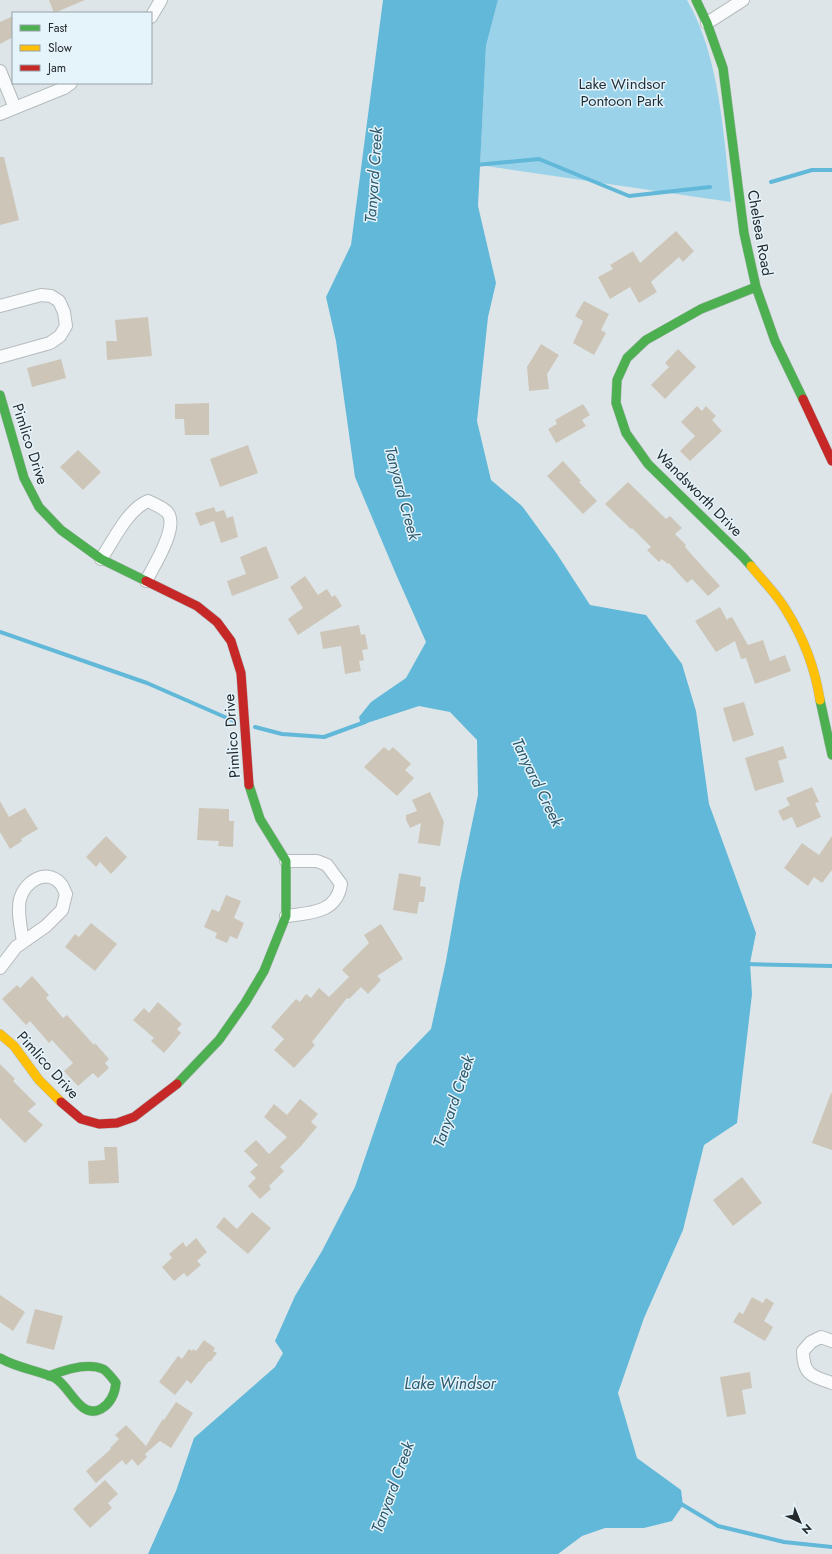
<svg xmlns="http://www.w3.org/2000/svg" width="832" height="1554" font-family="Jost,sans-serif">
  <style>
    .green { fill: #9ad2ea }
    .water { fill: #62b8d8 }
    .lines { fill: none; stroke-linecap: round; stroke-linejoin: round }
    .stream { stroke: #62b8d8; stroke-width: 4 }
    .building { fill: #cdc6b8 }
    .street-casing { stroke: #b5bbbd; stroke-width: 14 }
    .fast-casing { stroke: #b5bbbd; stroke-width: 10 }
    .slow-casing { stroke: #b5bbbd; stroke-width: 10 }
    .jam-casing { stroke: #b5bbbd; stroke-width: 10 }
    .street { stroke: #fafbfc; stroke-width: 12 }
    .fast { stroke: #4caf50; stroke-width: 9 }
    .slow { stroke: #ffc107; stroke-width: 9 }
    .jam { stroke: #c62828; stroke-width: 9 }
    .labels { text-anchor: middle; stroke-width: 3; stroke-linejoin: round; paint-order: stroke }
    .park-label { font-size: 15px; fill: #1b2e37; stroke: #e5f3fb }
    .street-label { font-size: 15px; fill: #24292c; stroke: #e5f3fb }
    .water-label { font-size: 16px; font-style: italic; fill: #2b596d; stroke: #e5f3fb }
  </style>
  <rect width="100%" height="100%" fill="#dde5e8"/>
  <path class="green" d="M498,0H687C720,56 724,139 731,202L480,165L486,46Z"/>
  <path class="water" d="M383,0H498L486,46L478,206L496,283L488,317L477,421L491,480L522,506L557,554L590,605L646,615L682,664L696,711L709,804L756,933L750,963L752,994L737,1123L704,1145L683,1230L644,1318L618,1393L637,1458L681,1490L683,1505L672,1521L644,1528H605L582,1536L558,1554H148L176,1491L194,1438L275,1367L283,1353L275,1341L295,1296L322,1251L355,1187L397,1064L431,1029L446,961L460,881L478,795L477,740L450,712L419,706L361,725L359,717L371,702L406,678L426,642L395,572L355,477L336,341L326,297L351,245Z"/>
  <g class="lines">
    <path class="stream" d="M475,165L539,159L629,196L710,187
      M771,182L812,170H832
      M0,632L147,683L234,721
      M255,727L282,734L324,737L365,722
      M745,964L832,966
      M679,1504L683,1505L718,1526L784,1542L832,1547"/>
  </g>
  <path class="building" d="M49,0H85L54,13Z
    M13,16V37L0,44V22Z
    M0,157H4L19,220L0,225Z
    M676,231L694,251L683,262L679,257L651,282L657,292L639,303L630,287L610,299L598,277L613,269L610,265L633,251L640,263Z
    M584,301L609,314L601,330L606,333L594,355L573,343L583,321L575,316Z
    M148,317L152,356L107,360L106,341H117L115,320Z
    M541,344L559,355L547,374L549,389L529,391L527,367Z
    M678,349L696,367L665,399L651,385L669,367L665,363Z
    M61,359L66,378L32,387L27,368Z
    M209,403V435H185L184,419H175V404Z
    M583,404L590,415L582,420L586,426L556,443L548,429L557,424L555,420Z
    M697,406L702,411L706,406L716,416L712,420L722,431L690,461L680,451L695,436L681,422Z
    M248,445L258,473L220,487L210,459Z
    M78,450L101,472L83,490L60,467Z
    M563,461L581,481L579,482L597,501L583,514L547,476Z
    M628,482L666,519L670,516L682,528L675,534L686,545L685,547L720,586L708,596L692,579L687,583L669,563L668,564L662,559L659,562L647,550L651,547L632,528L631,529L605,504Z
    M214,507L216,512L224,510L227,518L233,516L238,537L221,543L214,521L200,526L195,513Z
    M266,546L279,578L232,596L227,581L246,574L240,557Z
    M305,576L318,595L327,589L332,597L335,595L342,606L298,635L288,619L303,608L290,587Z
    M720,607L728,622L727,619L732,617L748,645L763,640L770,661L785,655L791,671L755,684L746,658L741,659L735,641L716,652L695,621Z
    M359,625L361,635L365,634L368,649L362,650L364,660L359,661L361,671L345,674L341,646L323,649L320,632Z
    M744,702L754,735L733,742L723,708Z
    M783,746L787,758L778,761L784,782L755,791L745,758Z
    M384,747L389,751L393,747L411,764L405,770L414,778L397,796L364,767Z
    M812,787L819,802L815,803L821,817L797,828L792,817L783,821L778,811L790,805L786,798Z
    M430,792L444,822L440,846L418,843L421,823L410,828L406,820V815L417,811L412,800Z
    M0,801L9,817L25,808L38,829L21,839L22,841L10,849L0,832Z
    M199,808L229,809V821H234L233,847L218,846L219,841L197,840Z
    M106,836L127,857L111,874L100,862L96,867L86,857Z
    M832,836V870L822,883L814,877L808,886L784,868L802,843L819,855Z
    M399,873L421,877L420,886L426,887L424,902H419L417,914L393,910Z
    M226,895L241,901L234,918L244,923L237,939L230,936L227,943L215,938L217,933L204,927L212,909L219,912Z
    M91,923L117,944L95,971L65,947L75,934L79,937Z
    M381,924L403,959L377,976L381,980L368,994L361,987L349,999L347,998L312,1042L315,1045L294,1068L274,1050L284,1039L271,1027L296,999L300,1002L306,994L311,998L319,988L329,997L349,977L342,970L369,943L364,935Z
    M32,976L49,995L46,998L63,1018L67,1015L94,1045L95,1043L109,1059L105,1063L109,1068L98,1078L93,1073L78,1086L64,1071L73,1063L52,1040L49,1043L30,1021L26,1025L2,999L17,985L20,988Z
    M158,1002L182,1024L177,1029L181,1033L164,1053L151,1041L154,1038L133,1020L144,1008L149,1013Z
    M0,1064L15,1079L13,1081L36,1104L28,1111L43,1125L25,1143L0,1118Z
    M831,1093H832V1150L812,1143Z
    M300,1099L318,1114L311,1122L317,1127L301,1146L280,1167L284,1171L269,1186L271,1189L260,1199L248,1186L256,1178L250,1172L258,1165L244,1151L256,1140L269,1154L287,1137L264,1117L274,1104L287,1115Z
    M104,1147H117L119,1183L89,1184L88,1161L105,1160Z
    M742,1177L762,1203L733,1226L713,1200Z
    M252,1212L271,1228L248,1254L216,1227L224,1217L237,1229Z
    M196,1238L207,1252L197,1261L201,1265L187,1277L184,1273L174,1281L162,1267L172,1258L169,1254L183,1242L186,1247Z
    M0,1295L25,1312L13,1331L0,1322Z
    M752,1297L763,1303L766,1298L774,1303L764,1321L773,1327L765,1341L733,1322L739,1312L743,1314Z
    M35,1309L63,1316L54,1350L26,1343Z
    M204,1340L215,1348L213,1351L217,1353L210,1362L209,1361L191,1384L187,1380L175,1395L159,1382L178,1356L182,1359L189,1349L192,1351L193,1349L196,1351Z
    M750,1372L752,1388L742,1390L746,1414L727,1417L720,1377Z
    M176,1402L193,1413L171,1448L160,1441L145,1454L147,1457L138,1466L132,1459L126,1465L122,1460L96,1483L86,1471L111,1449L110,1448L119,1439L115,1435L126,1425L146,1446L163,1419L164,1420Z
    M105,1480L118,1494L108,1503L112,1508L90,1528L73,1509Z"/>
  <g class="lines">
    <g class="street-casing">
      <path id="street" d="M151,17L161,0
        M707,23L743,0
        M0,71L15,108
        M0,114L64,88L71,83
        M0,306L41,295L51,296L59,301L64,312L66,326L60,336L50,343L0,357
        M101,559C114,540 127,510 148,501C154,504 162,507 167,512C180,526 153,567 146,581
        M286,861H317L327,865L341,884C337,913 310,913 286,916
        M0,968L16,947L46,926L62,910L66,894C64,890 63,886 60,883C45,868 25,882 20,899C17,912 21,928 23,942
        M832,1341L821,1337L811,1342L803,1351C803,1375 812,1376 832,1383"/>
    </g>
    <g class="fast-casing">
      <path id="fast" d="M696,0L707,23L723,68L744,233L756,287L775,341L803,399
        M0,395L24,478L39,507L61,530L101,559L146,581
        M751,566L743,557L648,464L626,433L616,403L617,380L627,358L646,340L701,309L756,287
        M820,700L832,755
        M177,1084L219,1040L245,1003L264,971L286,916V861L260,819L249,785
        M0,1358C17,1368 37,1370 55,1378C70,1386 80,1420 101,1409C111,1403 115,1393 116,1383C112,1378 108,1372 103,1369C87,1362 64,1370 49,1376"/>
    </g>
    <g class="slow-casing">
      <path id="slow" d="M751,566C762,580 777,594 786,610C803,637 815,668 820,700
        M0,1034L14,1046L39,1080L61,1102"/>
    </g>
    <g class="jam-casing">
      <path id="jam" d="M803,399L832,461
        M146,581L197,606L217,622L231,641L241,673L249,785
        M61,1102L81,1119L99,1124L117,1123L134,1117L177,1084"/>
    </g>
    <use href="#street" class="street"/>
    <use href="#fast" class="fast"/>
    <use href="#slow" class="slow"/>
    <use href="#jam" class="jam"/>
  </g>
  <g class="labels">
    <g class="park-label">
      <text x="622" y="89">Lake Windsor<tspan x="622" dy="17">Pontoon Park</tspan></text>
    </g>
    <g class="street-label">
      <text transform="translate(760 233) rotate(80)" y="5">Chelsea Road</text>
      <text transform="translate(30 444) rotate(72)" y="5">Pimlico Drive</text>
      <text transform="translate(699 493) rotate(45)" y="5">Wandsworth Drive</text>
      <text transform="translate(232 736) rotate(-94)" y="5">Pimlico Drive</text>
      <text transform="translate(48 1065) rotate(48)" y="5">Pimlico Drive</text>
    </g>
    <g class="water-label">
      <text transform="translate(373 175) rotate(-86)" y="6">Tanyard Creek</text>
      <text transform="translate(403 493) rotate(75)" y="6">Tanyard Creek</text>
      <text transform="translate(538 782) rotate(64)" y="6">Tanyard Creek</text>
      <text transform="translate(453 1101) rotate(-71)" y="6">Tanyard Creek</text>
      <text x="450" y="1389">Lake Windsor</text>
      <text transform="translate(392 1487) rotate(-70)" y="6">Tanyard Creek</text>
    </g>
  </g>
  <rect x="12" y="12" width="140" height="72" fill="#e5f3fb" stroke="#98a2a8"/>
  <rect x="20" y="25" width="20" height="6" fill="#4caf50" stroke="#98a2a8"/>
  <text x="48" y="32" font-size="12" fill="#24292c">Fast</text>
  <rect x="20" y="45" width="20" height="6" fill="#ffc107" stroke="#98a2a8"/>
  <text x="48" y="52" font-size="12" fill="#24292c">Slow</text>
  <rect x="20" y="65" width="20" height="6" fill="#c62828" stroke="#98a2a8"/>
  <text x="48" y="72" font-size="12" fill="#24292c">Jam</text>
  <g transform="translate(800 1522) rotate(136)" stroke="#e5f3fb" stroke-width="3" paint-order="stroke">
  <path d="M0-3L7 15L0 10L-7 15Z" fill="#24292c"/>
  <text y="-6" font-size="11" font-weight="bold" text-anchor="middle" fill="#24292c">N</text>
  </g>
</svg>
